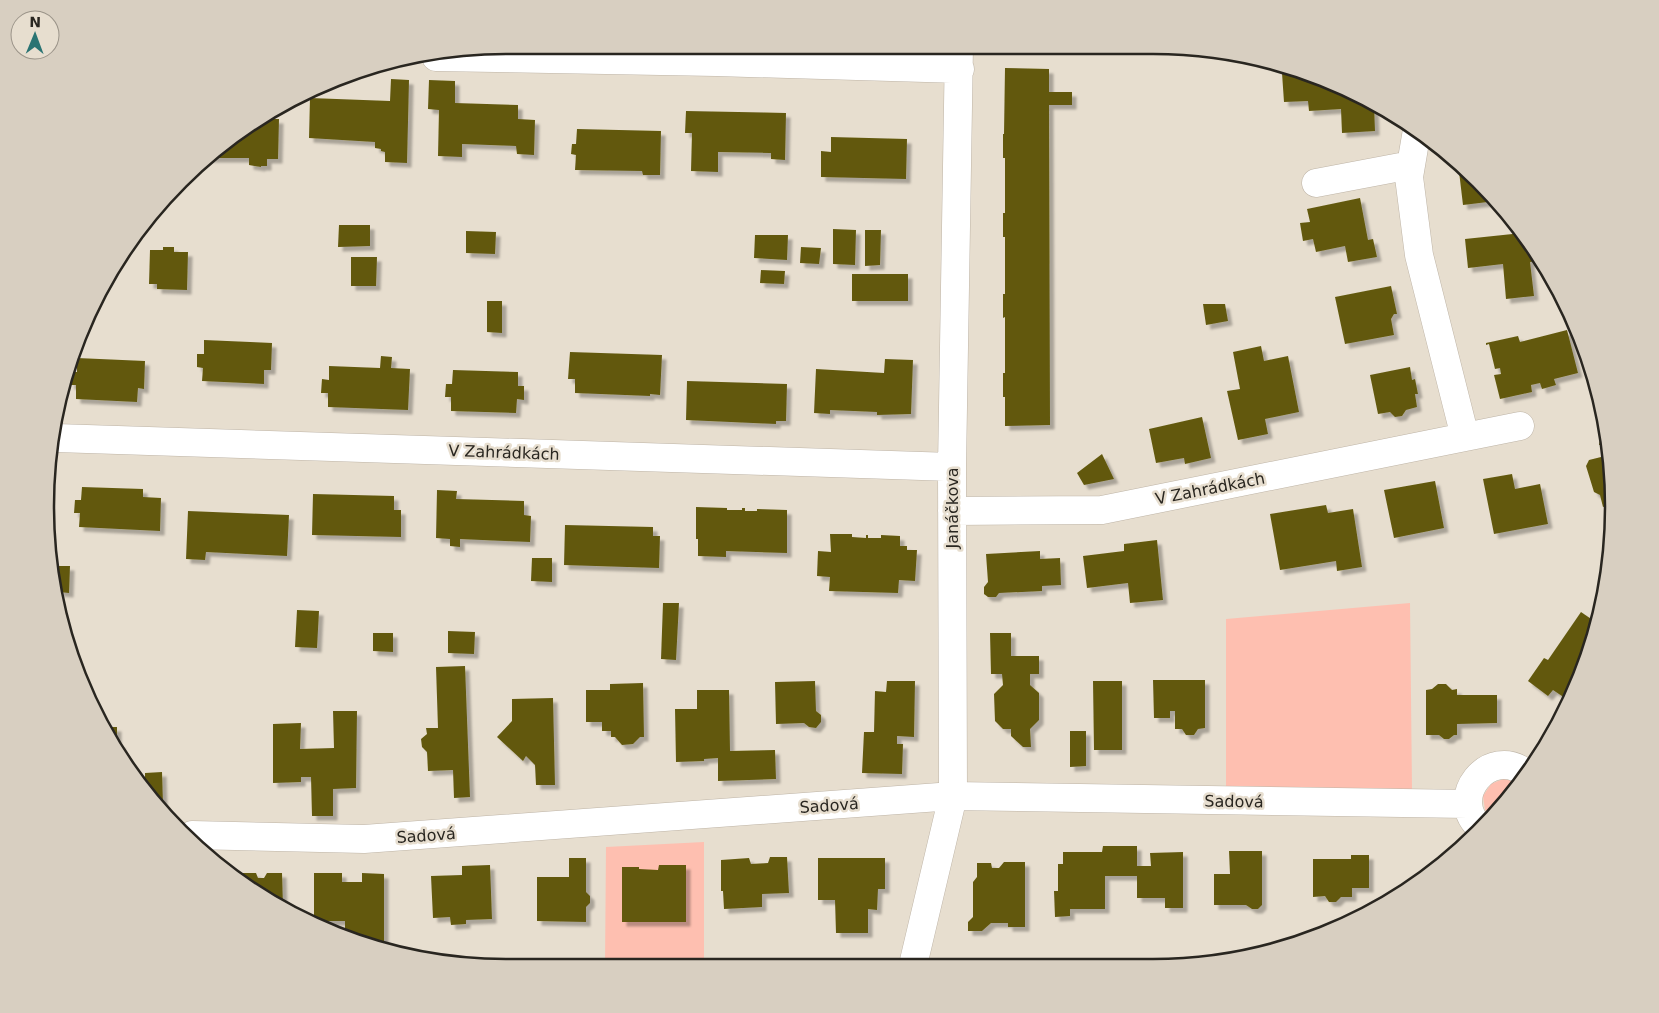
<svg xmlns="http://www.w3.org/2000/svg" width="1659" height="1013" font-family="'DejaVu Sans',sans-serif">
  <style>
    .green { fill: #febfb0 }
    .building { fill: #62590e; filter: url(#shadow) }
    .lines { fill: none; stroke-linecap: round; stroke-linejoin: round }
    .street-casing { stroke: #beb4a6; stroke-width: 29 }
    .street { stroke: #fff; stroke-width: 28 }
    .labels { text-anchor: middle; stroke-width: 5; stroke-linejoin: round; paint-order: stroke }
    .street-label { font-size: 16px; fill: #292620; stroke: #e7decf }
    .rim { fill: none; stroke: #292620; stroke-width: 2.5 }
  </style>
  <defs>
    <filter id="shadow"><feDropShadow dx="4.5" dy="4.5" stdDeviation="1" flood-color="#0004"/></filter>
  </defs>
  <rect width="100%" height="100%" fill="#e7decf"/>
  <path class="green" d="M1410,603L1412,789H1226V619Z
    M1503,779L1510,780L1518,785L1492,817L1485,810L1483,796L1491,784Z
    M704,842V966H605L606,847Z"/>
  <path class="building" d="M1005,68L1049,69V92H1072V105H1049L1050,425L1005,426V397H1003V373H1005V317L1003,318V294H1005V237H1003V213H1005V158H1003V134H1004Z
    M1305,72L1374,105L1375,131L1342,133L1341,109L1309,111L1308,101L1284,102L1282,73Z
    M391,79L409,80L407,163L385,162V152L381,151V149L375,148V142L309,138L310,98L390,101Z
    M429,80L455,81V103L518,105V119L535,120L534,155L517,154L516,146L462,144V157L438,156L439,110L428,109Z
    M686,111L786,113L785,160L771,159V153L718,152V172L691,171L692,133H685Z
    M266,119H279L278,159H267V166H261V167L249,165V158H208L226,140Z
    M577,129L661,131L660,175H643L642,171L575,170L576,155L571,154L572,144H576Z
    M831,137L907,139L906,179L821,177V151L831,152Z
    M1458,163L1479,180L1496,201L1463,205Z
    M1360,198L1368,240L1373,239L1377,257L1348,262L1345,246L1316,252L1313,239L1303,241L1300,223L1310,222L1307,209Z
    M339,225H370V246L338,247Z
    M833,229L856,230L855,265L833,264Z
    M865,230H881L880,265L865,266Z
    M466,231L496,232L495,254L466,253Z
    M1522,233L1538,253V261L1530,262L1534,296L1506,299L1503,264L1468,268L1465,239Z
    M755,235H788L787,260L754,258Z
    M163,247H174V252H188L187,290L157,289V284H149L150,250H163Z
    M801,247L821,248L819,264L800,263Z
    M351,257H377L376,286H351Z
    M761,270L785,271L784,284L760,283Z
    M852,274H908V301H852Z
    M1391,286L1397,314H1394L1391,319L1394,335L1345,344L1335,297Z
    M487,301H502V333L487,332Z
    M1203,304H1225L1228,321L1206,325Z
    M1567,330L1578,373L1554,379L1556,385L1542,389L1540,383L1531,385L1532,392L1500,399L1494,375L1501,374L1500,368L1495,369L1489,344L1486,345V343L1518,336L1520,342Z
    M204,340L272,343L271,370H264V384L202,381L203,368L197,367V354H204Z
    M1261,346L1264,361L1288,356L1299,412L1265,419L1268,434L1238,440L1227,391L1240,389L1233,352Z
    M570,352L662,355L660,395L650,394V396L575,393V379H568Z
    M381,356L392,357L391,368L410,369L408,410L328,407V393H321L322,379L329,380V366L380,368Z
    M77,358L145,361L144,389L138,388L137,402L76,399V385H70V372H77Z
    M885,359L913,360L911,414L877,415V412L830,410V414L814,413L816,369L884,373Z
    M1410,367L1412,380L1415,379L1418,394H1415L1417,407L1406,410L1402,416L1395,417L1390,412L1378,414L1370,375Z
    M453,370L518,372V386H524V400L517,399L516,413L451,411V397H445L446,384H452Z
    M687,381L787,384L786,421H776V424L686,420Z
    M1202,417L1211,458L1185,464L1184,458L1156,463L1149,429Z
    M1602,427L1606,428L1614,504L1603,507L1600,495L1594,492L1586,466L1589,460L1601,457L1603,445H1599Z
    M1102,454L1114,479L1084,485L1077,473Z
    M1512,474L1515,489L1540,484L1548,524L1494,534L1483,479Z
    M1435,481L1444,528L1394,538L1384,490Z
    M82,487L143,489V497L161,498L160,531L79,527L80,513H74L75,500H81Z
    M437,490L457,491L456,499L524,501V515L531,516L530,542L460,539V547L450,546V539L436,538Z
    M313,494L394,496V510H401V537L312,535Z
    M1326,505L1328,513L1353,509L1362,567L1337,571L1336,561L1280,570L1270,514Z
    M696,507L727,508V510H742V508H745V511H757V509L787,510V553L726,551V557L698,556V539H696Z
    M188,511L289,515L287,556L206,552L205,560L186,559Z
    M565,525L653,527V536H660L659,568L564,565Z
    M830,534H852V537L866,538V535H868V538H881V535L900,536V546H907V550H917L915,581L899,580L898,593L829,591L830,577L817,576L818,551L831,552Z
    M1157,540L1163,600L1130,603L1128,583L1087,588L1083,556L1124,551V544Z
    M1040,551V559L1060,558L1061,585L1042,586V591L999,593L996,597H988L984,594V587L988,582L986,554Z
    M532,558H552V582L531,581Z
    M55,566H70L69,593L59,592Z
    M663,603H679L676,660L661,659Z
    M297,610L319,611L317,648L295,647Z
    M1581,612L1597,623L1579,683L1568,700L1553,690L1548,696L1528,681L1544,658L1548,660Z
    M448,631L475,632L474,654L448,653Z
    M373,633H393V652L373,651Z
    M990,633H1011V656H1039V674H1030V685L1039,693V720L1030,729L1031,747H1023L1011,736V729H1003L995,721L994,694L1003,685L1002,674H991Z
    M465,666L470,797L454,798L453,770L428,771L427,752L422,747L421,739L427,734L426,728H438L436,667Z
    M1153,680H1205V728L1198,729L1194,735H1186L1182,729H1175V711H1170V718H1154Z
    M815,681L816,711L821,715V722L816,728L809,727L804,723L776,724L775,682Z
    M887,681H915L914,737L897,736V744H903L902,774L862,773L864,732H874L875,691L886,692Z
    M1093,681H1122V750H1094Z
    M643,683L644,737H640L633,744L622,745L615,737H611V731H602V722H586V690H610V684Z
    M1438,684H1446L1452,690L1457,689V695H1497V723L1457,724V735H1454L1449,739H1444L1439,735H1426V690L1432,689Z
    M697,690H729L730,751L775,750L776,779L718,781V758L704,759V761L676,762L675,709H697Z
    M553,698L555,785H536L535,765L526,756L523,761L497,737L512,721V699Z
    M333,711H357L356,788L333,789V816H312L311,777H301V782L273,783V724L301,723L300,749L334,748Z
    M108,727H117V744H121V751Z
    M1070,731H1086V766L1070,767Z
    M162,772L163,804H158L145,792V773Z
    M1103,846H1137V866H1151L1150,853L1183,852V908H1165V898H1137V876H1105V909H1070V916L1055,917L1054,891H1058V864H1063V852H1102Z
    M1229,851H1262V905L1258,909H1252L1246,905H1214V874H1230Z
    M1351,855H1369V888H1352V897H1341L1336,902H1329L1325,896L1313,897V859H1351Z
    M770,857H787L789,893L762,894V907L724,909L723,891H721V860L749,858L751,864L768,863Z
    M569,858H586V892L590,896V903L586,907V922L537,921V877H569Z
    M818,858H885V889H878L877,910L868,909V933H836L835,900H818Z
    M1004,862H1025V927H1008V923H991L982,931H968V922L973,917V882L977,877V863H991L992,868H999Z
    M490,865L492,919L466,920V924L451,925L450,917L433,918L431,876L462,875V866Z
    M659,865H686V922H622V867H639V869L658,870Z
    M240,873H256L258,878H264L267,873H282L283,906L250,890L240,881Z
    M314,873H342V882H362V873L384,874V943L356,942L345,937V921H314Z"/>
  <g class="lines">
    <g class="street-casing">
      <path id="street" d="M436,57L716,62L960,69
        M1316,183L1411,165
        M1465,437L1520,426
        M56,438L952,467
        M952,511L1102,510L1465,437L1419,255L1409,177L1417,130
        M1482,829C1445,800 1489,743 1527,774
        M192,835L364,839L953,796L1468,804
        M913,965L953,796L952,467L959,46"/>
    </g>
    <use href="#street" class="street"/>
  </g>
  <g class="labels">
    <g class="street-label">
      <text transform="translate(504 452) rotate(2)" y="6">V Zahrádkách</text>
      <text transform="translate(1210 488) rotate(-11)" y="6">V Zahrádkách</text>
      <text transform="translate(952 508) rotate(-90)" y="6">Janáčkova</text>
      <text transform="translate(1234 801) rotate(1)" y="6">Sadová</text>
      <text transform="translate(829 805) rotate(-4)" y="6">Sadová</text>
      <text transform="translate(426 835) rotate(-4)" y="6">Sadová</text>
    </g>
  </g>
  <path d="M0 0H1659V1013H0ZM506 54H1153A452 452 0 0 1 1605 506V507A452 452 0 0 1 1153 959H506A452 452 0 0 1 54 507V506A452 452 0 0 1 506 54Z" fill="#d8cfc1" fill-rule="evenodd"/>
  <path class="rim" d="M506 54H1153A452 452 0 0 1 1605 506V507A452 452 0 0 1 1153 959H506A452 452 0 0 1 54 507V506A452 452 0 0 1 506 54Z"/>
  <g transform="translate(35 35) rotate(1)"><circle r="24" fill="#e7decf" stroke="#9b9489"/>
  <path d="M0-4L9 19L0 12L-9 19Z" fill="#2a7473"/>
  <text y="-8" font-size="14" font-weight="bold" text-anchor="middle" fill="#292620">N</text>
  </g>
</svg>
